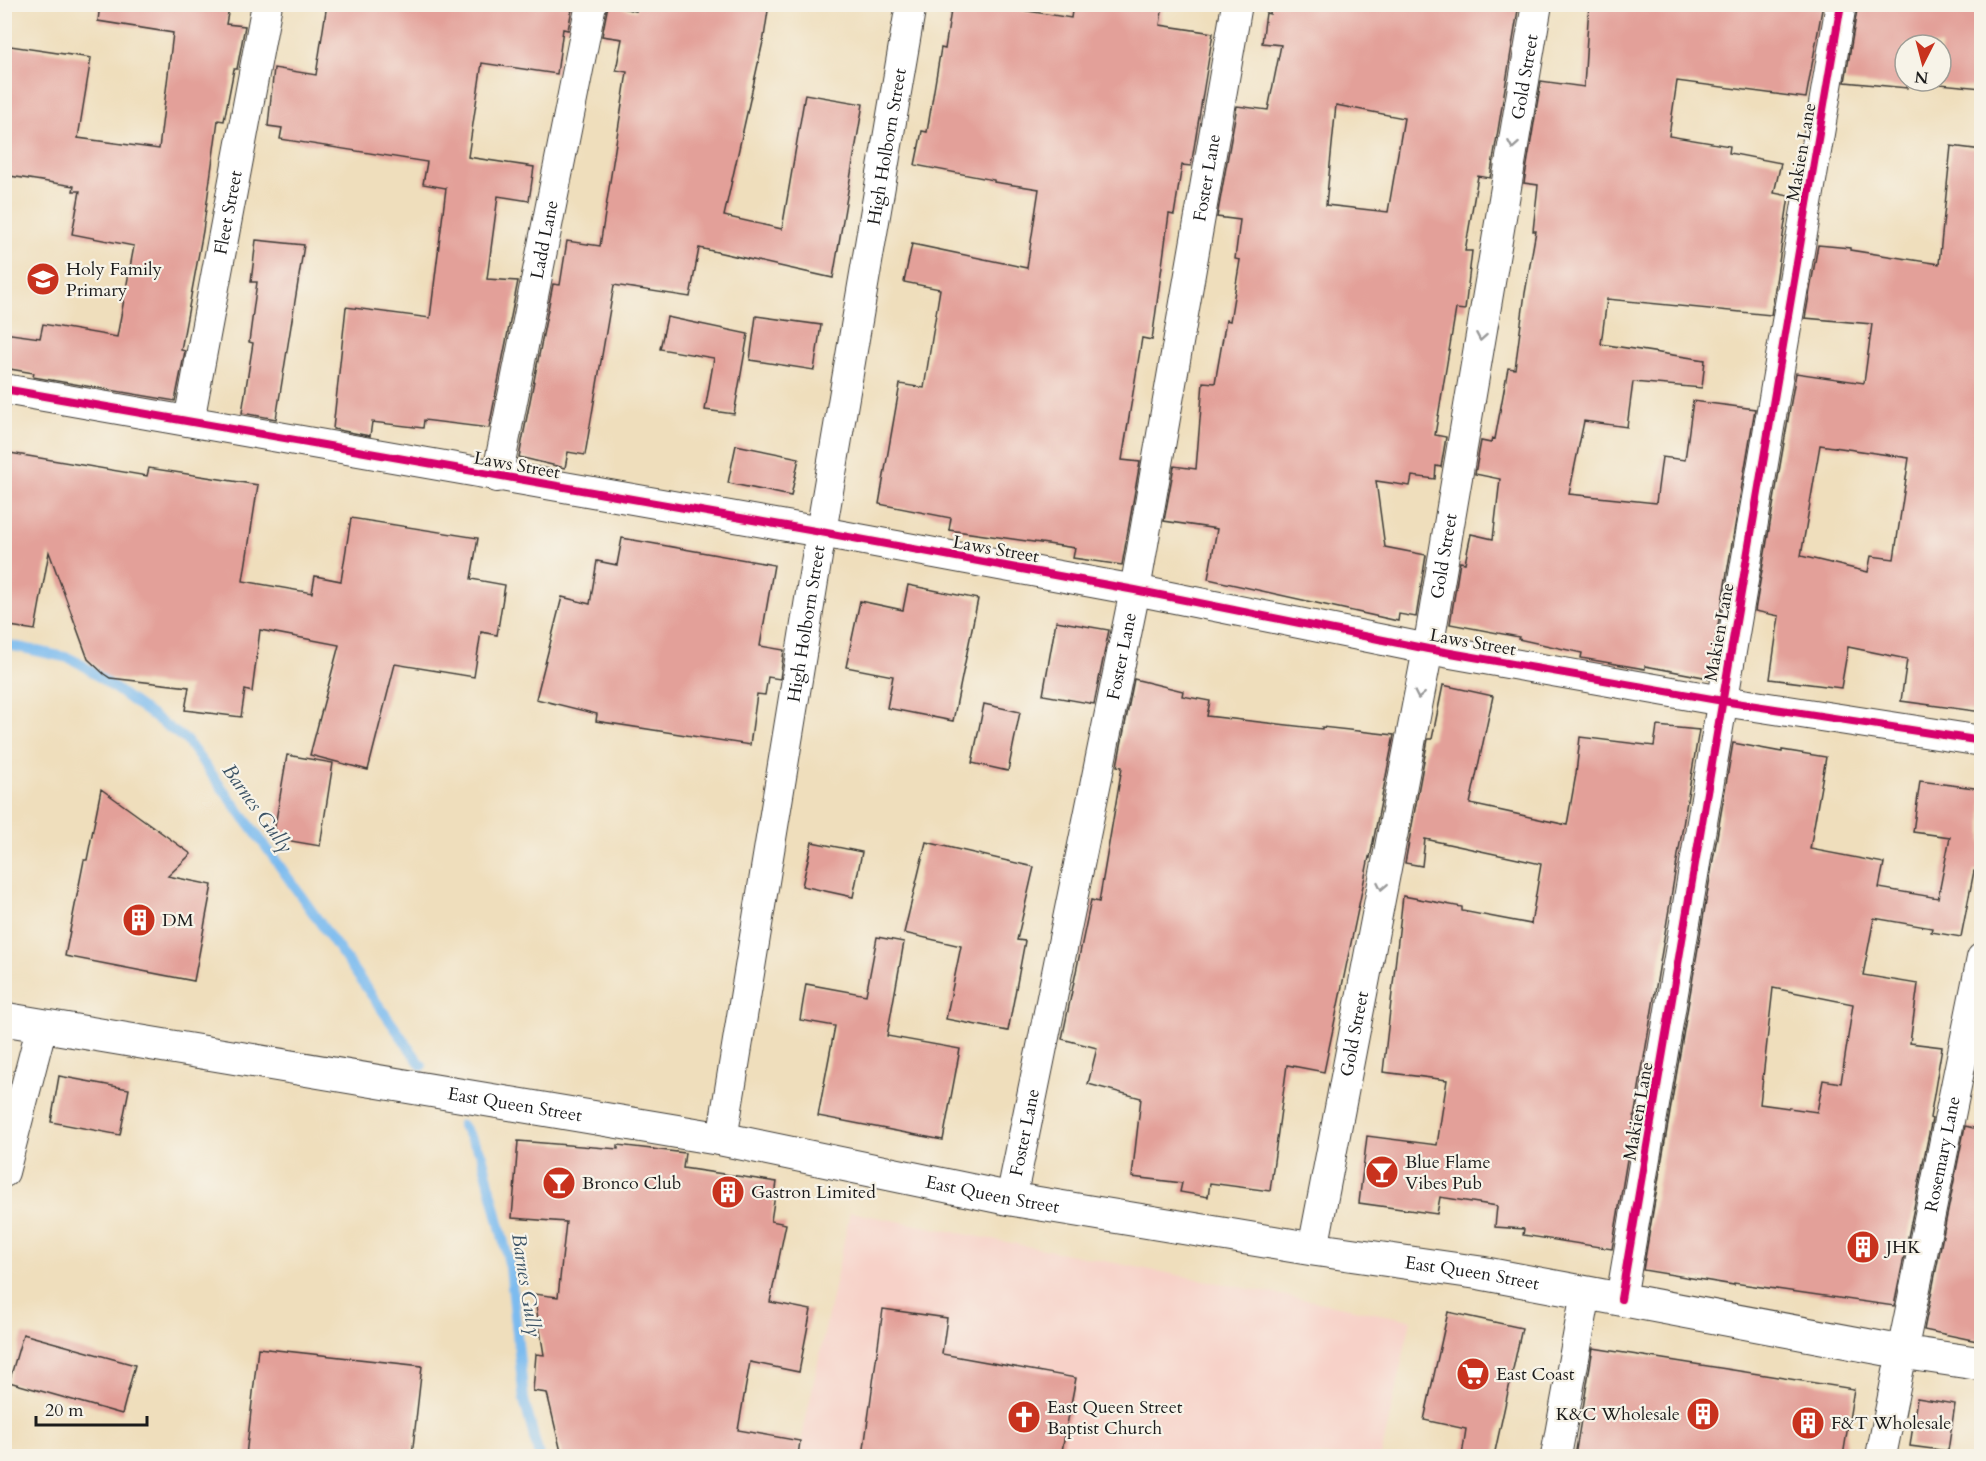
<svg xmlns="http://www.w3.org/2000/svg" width="1986" height="1461" font-family="Cardo,serif">
  <style>
    .built { fill: #f7d1c8 }
    .lines { fill: none; stroke-linecap: round; stroke-linejoin: round }
    .stream { stroke: #7bbbef; stroke-width: 10 }
    .building { fill: #e3a099; fill-rule: evenodd }
    .minor-casing { stroke: #3c3934; stroke-width: 32 }
    .secondary-casing { stroke: #3c3934; stroke-width: 35 }
    .minor { stroke: #fff; stroke-width: 30 }
    .secondary { stroke: #fff; stroke-width: 33 }
    .cycleway-casing { stroke: #f7f3e8; stroke-width: 11 }
    .cycleway { stroke: #d6006c; stroke-width: 8 }
    .oneway { stroke: #999 }
    .labels { text-anchor: middle; stroke-width: 4.5; stroke-linejoin: round; paint-order: stroke }
    .street-label { font-size: 18px; fill: #1c1c1c; stroke: #f7f3e8 }
    .poi-label { font-size: 18px; fill: #1c1c1c; stroke: #f7f3e8; text-anchor: start }
    .water-label { font-size: 20px; font-style: italic; fill: #3d5466; stroke: #f7f3e8 }
  </style>
  <rect width="100%" height="100%" fill="#f7f3e8"/>
  <filter id="ink" filterUnits="userSpaceOnUse"><feTurbulence type="fractalNoise" baseFrequency=".0167" numOctaves="2"/><feDisplacementMap in="SourceGraphic" scale="12" xChannelSelector="R" yChannelSelector="G"/><feConvolveMatrix kernelMatrix="1 2 1 2 8 2 1 2 1" color-interpolation-filters="sRGB"/></filter>
  <filter id="wash" filterUnits="userSpaceOnUse"><feTurbulence type="fractalNoise" baseFrequency=".008" numOctaves="4" result="noise"/><feDisplacementMap in="SourceGraphic" scale="24" xChannelSelector="R" yChannelSelector="G"/><feGaussianBlur stdDeviation="1.35" result="paint"/><feColorMatrix in="noise" values="0 0 0 0 0 0 0 0 0 0 0 0 0 0 0 0 0 1.4 0 .05"/><feComposite in="paint" operator="in"/></filter>
  <g filter="url(#wash)">
    <rect width="100%" height="100%" fill="#efdebc"/>
    <path class="built" d="M850,1212L1411,1320L1381,1456H798Z"/>
    <g class="lines">
      <path class="stream" d="M4,644L69,658L81,664L186,740L269,851L422,1066
        M462,1125L482,1155L510,1267L524,1400L539,1456"/>
    </g>
    <g id="blocks">
      <path class="building" d="M100,4H211L229,8L226,24L245,26L237,69H234L224,121L218,120L203,231L181,350L185,351L175,401L33,377L34,373L4,368V333L40,338L43,324L117,337L134,246L72,234L80,191H73L74,186L4,175V45L91,58L78,138L159,149L173,33L98,21Z
        M327,4H573L568,30L563,29L557,74L482,63L468,157L534,167L529,201L498,196L487,279L518,281L489,428L424,420L423,428L372,422L370,436L333,429L346,307L430,318L446,188L423,184L427,162L280,139L282,128L268,126L274,68L316,75Z
        M637,4H769L764,37L724,216L782,229L805,94L863,104L833,278L699,248L690,297L614,285L585,455L568,452L565,468L519,457L553,284L560,285L567,241L600,246L627,72L616,70L622,39L602,36L608,5L636,11Z
        M952,4H984L1071,18L1073,4H1163L1160,25L1213,33L1191,166L1182,165L1174,215L1169,214L1152,340L1142,338L1122,460L1140,462L1122,565L1073,558L1075,548L949,530L951,518L879,504L900,384L924,388L940,289L904,282L912,244L1027,268L1039,189L994,182V180L915,165L922,131L927,132L941,48L945,49Z
        M1271,4H1519L1490,178L1478,176L1465,251H1472L1465,310L1456,309L1435,435L1446,437L1441,467L1436,466L1435,479L1412,476L1410,486L1376,481L1385,547L1426,555L1416,617L1399,614L1398,621L1208,579L1217,529L1164,521L1174,466L1196,469L1203,382L1215,383L1226,320L1230,321L1240,260L1235,259L1240,220L1217,217L1237,106L1268,110L1281,45L1262,43L1266,13L1270,14ZM1336,105L1404,118L1388,212L1326,205Z
        M1589,4H1823L1806,98L1677,81L1669,136L1730,146L1729,153L1781,163L1774,193L1789,196L1771,315L1607,299L1601,344L1705,360L1702,388L1633,382L1627,427L1584,421L1569,494L1656,503L1662,457L1685,460L1693,401L1755,409L1709,678L1645,666V669L1581,658L1582,653L1518,639L1519,637L1450,624L1460,562L1465,563L1471,534L1493,539L1500,479L1475,474L1481,441L1491,443L1492,438L1495,439L1508,368L1515,369L1525,293L1536,231H1533L1538,185L1524,183L1541,81L1584,87Z
        M1858,4H1982V88L1908,81L1907,88L1845,82ZM1905,45H1941V81H1905Z
        M1951,146L1982,150V712L1901,701L1907,659L1848,647L1841,688L1770,679L1779,616L1755,611L1796,373L1864,383L1872,324L1805,318L1818,245L1850,248V250L1939,264ZM1820,445L1909,458L1894,559L1871,556L1868,572L1801,556Z
        M256,240L304,245L276,419L242,413L253,343L249,342L257,282H251Z
        M756,316L821,325L814,370L750,360Z
        M667,317L748,334L734,414L705,410L714,358L660,349Z
        M736,445L799,458L791,496L728,483Z
        M4,452L147,476L149,468L258,485L243,581L312,593L315,576L341,581L351,518L478,538L471,579L505,585L497,635L481,632L474,677L395,664L368,770L310,755L339,645L260,630L252,692L245,690L241,717L185,710L189,687L110,678L104,674L88,659L49,552L35,630L4,625Z
        M622,538L774,565L760,646L784,650L780,679L768,677L765,695L757,694L750,745L596,721L597,714L536,699L562,597L590,604L597,561L617,565Z
        M908,585L978,599L953,721L887,708L893,676L846,667L860,601L903,610Z
        M1056,621L1109,630L1094,704L1043,695Z
        M1134,679L1183,691L1182,696L1210,701L1207,716L1322,729V727L1394,735L1370,858L1369,857L1324,1072L1287,1065L1270,1191L1210,1183L1208,1197L1180,1192L1182,1183L1132,1177L1141,1098L1088,1084L1097,1048L1062,1039L1091,900L1099,902L1122,767L1117,766Z
        M1443,685L1493,696L1470,804L1567,825L1576,774L1580,737L1654,746L1657,726L1699,730L1612,1249L1523,1235L1524,1229L1495,1227L1497,1206L1440,1197L1437,1214L1359,1203L1367,1136L1437,1145L1447,1080L1383,1072L1403,896L1462,907V911L1531,924L1541,864L1425,839L1422,866L1405,863L1428,739H1432Z
        M984,704L1020,712L1008,771L972,763Z
        M1733,743L1782,752V750L1826,757L1810,849L1884,863L1879,888L1938,898L1950,837L1913,832L1920,781L1982,789V872L1974,871L1961,937L1931,932L1932,928L1874,918L1863,975L1918,984L1910,1043L1942,1047L1930,1118L1932,1119L1894,1306L1734,1283V1285L1643,1270ZM1773,988L1853,1004L1841,1083L1823,1080L1817,1112L1760,1104Z
        M287,755L333,763L320,846L273,838Z
        M101,789L191,854L168,876L212,885L194,981L65,956L84,860H87Z
        M812,842L862,852L853,897L802,886Z
        M926,842L1034,867L1017,940L1025,941L1008,1031L946,1019L961,946L904,933Z
        M877,937L904,942L887,1036L960,1049L943,1140L818,1116L835,1026L800,1020L806,984L866,995Z
        M59,1076L129,1089L120,1135L51,1122Z
        M1965,1126L1982,1130V1342L1924,1330Z
        M518,1141L618,1149V1145L685,1153L683,1168L777,1182L771,1221L786,1224L770,1302L811,1310L799,1372L750,1362L738,1430L800,1441L798,1456H562L547,1393L533,1391L536,1354L544,1355L534,1294L558,1297L566,1222L512,1218Z
        M883,1309L947,1318L942,1354L1076,1378L1061,1456H863Z
        M1448,1312L1522,1328L1494,1456H1462L1466,1429L1424,1420Z
        M23,1334L135,1365L122,1414L9,1382Z
        M258,1348L422,1366L412,1456H246Z
        M1593,1348L1854,1389L1843,1456H1575Z
        M1917,1398L1955,1404L1948,1451L1910,1446Z"/>
    </g>
  </g>
  <g filter="url(#ink)">
    <use href="#blocks" fill-opacity="0" stroke="#3c3934" stroke-width="1.5"/>
    <g class="lines">
      <g class="minor-casing">
        <g id="minor">
          <path d="M4,389L821,532L1135,590L1428,649L1723,701L1982,741"/>
          <path id="s1" d="M189,421L267,4"/>
          <path id="s2" d="M497,477L591,4"/>
          <path id="s3" d="M722,1139L821,532L911,4"/>
          <path d="M4,1172L42,1025"/>
          <path id="s4" d="M1011,1199L1135,590L1237,4"/>
          <path id="s5" d="M1313,1249L1428,649L1537,4"/>
          <path d="M1621,1299L1841,4"/>
          <path d="M1556,1456L1586,1293"/>
          <path id="s6" d="M1881,1456L1982,958"/>
        </g>
      </g>
      <g class="secondary-casing">
        <g id="secondary">
          <path id="s7" d="M4,1019L722,1139L1011,1199L1313,1249L1481,1273L1902,1352L1982,1364"/>
        </g>
      </g>
      <use href="#minor" class="minor"/>
      <use href="#secondary" class="secondary"/>
      <g class="cycleway-casing">
        <path id="cycleway" d="M4,389L821,532L1135,590L1428,649L1723,701L1982,741
          M1621,1299L1841,4"/>
      </g>
      <use href="#cycleway" class="cycleway"/>
    </g>
    <defs><path id="oneway-chevron" d="M-2-3.5L2.5 0L-2 3.5" fill="none" stroke-width="1.6" stroke-linecap="round" stroke-linejoin="round" transform="scale(1.5)"/></defs>
    <g class="oneway">
      <use href="#oneway-chevron" transform="translate(1513 145) rotate(100)"/>
      <use href="#oneway-chevron" transform="translate(1481 337) rotate(100)"/>
      <use href="#oneway-chevron" transform="translate(1419 695) rotate(101)"/>
      <use href="#oneway-chevron" transform="translate(1382 886) rotate(101)"/>
    </g>
  </g>
  <defs>
    <g id="school-disc" transform="scale(1.725)"><circle r="9.5" fill="#c8321e" stroke="#f7f3e8"/><path d="M0-5L7-2L0 1L-7-2ZM-4 1L0 2.5L4 1V4Q0 6-4 4Z" fill="#fff"/></g>
    <g id="building-disc" transform="scale(1.725)"><circle r="9.5" fill="#c8321e" stroke="#f7f3e8"/><path d="M-4-6H4V6H1V3H-1V6H-4ZM-2.5-4.3h1.7v1.8h-1.7ZM.8-4.3h1.7v1.8H.8ZM-2.5-1h1.7V.8h-1.7ZM.8-1h1.7V.8H.8Z" fill="#fff"/></g>
    <g id="bar-disc" transform="scale(1.725)"><circle r="9.5" fill="#c8321e" stroke="#f7f3e8"/><path d="M-6-5H6L.8 .8V4.5H3.5V6h-7V4.5H-.8V.8Z" fill="#fff"/></g>
    <g id="supermarket-disc" transform="scale(1.725)"><circle r="9.5" fill="#c8321e" stroke="#f7f3e8"/><path d="M-6-5.5h2.5l.6 2H6L4.5 2H-2.5L-4.4-4H-6ZM-1.5 3.2a1.3 1.3 0 1 0 .1 0ZM3 3.2a1.3 1.3 0 1 0 .1 0Z" fill="#fff"/></g>
    <g id="church-disc" transform="scale(1.725)"><circle r="9.5" fill="#c8321e" stroke="#f7f3e8"/><path d="M-1.2-6h2.4v3.5h3.3v2.4h-3.3V6h-2.4V-.1h-3.3v-2.4h3.3Z" fill="#fff"/></g>
  </defs>
  <g fill-rule="evenodd">
    <use href="#school-disc" x="43" y="279"/>
    <use href="#building-disc" x="139" y="920"/>
    <use href="#bar-disc" x="1382" y="1172"/>
    <use href="#bar-disc" x="559" y="1183"/>
    <use href="#building-disc" x="728" y="1192"/>
    <use href="#building-disc" x="1863" y="1247"/>
    <use href="#supermarket-disc" x="1473" y="1374"/>
    <use href="#building-disc" x="1703" y="1414"/>
    <use href="#church-disc" x="1024" y="1417"/>
    <use href="#building-disc" x="1808" y="1423"/>
  </g>
  <g class="labels">
    <g class="street-label">
      <text dy="6" stroke="none"><textPath href="#s5" startOffset="1191">Gold Street</textPath></text>
      <text dy="6" stroke="none"><textPath href="#s3" startOffset="1006">High Holborn Street</textPath></text>
      <text transform="translate(1801 152) rotate(-80)" y="6">Makien Lane</text>
      <text dy="6" stroke="none"><textPath href="#s4" startOffset="1040">Foster Lane</textPath></text>
      <text dy="6" stroke="none"><textPath href="#s1" startOffset="212">Fleet Street</textPath></text>
      <text dy="6" stroke="none"><textPath href="#s2" startOffset="242">Ladd Lane</textPath></text>
      <text transform="translate(517 465) rotate(10)" y="6">Laws Street</text>
      <text transform="translate(996 549) rotate(10)" y="6">Laws Street</text>
      <text dy="6" stroke="none"><textPath href="#s5" startOffset="705">Gold Street</textPath></text>
      <text dy="6" stroke="none"><textPath href="#s3" startOffset="522">High Holborn Street</textPath></text>
      <text transform="translate(1719 632) rotate(-80)" y="6">Makien Lane</text>
      <text transform="translate(1473 642) rotate(10)" y="6">Laws Street</text>
      <text dy="6" stroke="none"><textPath href="#s4" startOffset="554">Foster Lane</textPath></text>
      <text dy="6" stroke="none"><textPath href="#s5" startOffset="219">Gold Street</textPath></text>
      <text dy="6" stroke="none"><textPath href="#s7" startOffset="518">East Queen Street</textPath></text>
      <text transform="translate(1638 1111) rotate(-80)" y="6">Makien Lane</text>
      <text dy="6" stroke="none"><textPath href="#s4" startOffset="68">Foster Lane</textPath></text>
      <text dy="6" stroke="none"><textPath href="#s6" startOffset="308">Rosemary Lane</textPath></text>
      <text dy="6" stroke="none"><textPath href="#s7" startOffset="1004">East Queen Street</textPath></text>
      <text dy="6" stroke="none"><textPath href="#s7" startOffset="1490">East Queen Street</textPath></text>
    </g>
    <g class="poi-label">
      <text x="66" y="275">Holy Family<tspan x="66" dy="21">Primary</tspan></text>
      <text x="162" y="926">DM</text>
      <text x="1405" y="1168">Blue Flame<tspan x="1405" dy="21">Vibes Pub</tspan></text>
      <text x="582" y="1189">Bronco Club</text>
      <text x="751" y="1198">Gastron Limited</text>
      <text x="1886" y="1253">JHK</text>
      <text x="1496" y="1380">East Coast</text>
      <text x="1047" y="1413">East Queen Street<tspan x="1047" dy="21">Baptist Church</tspan></text>
      <text x="1680" y="1420" text-anchor="end">K&amp;C Wholesale</text>
      <text x="1831" y="1429">F&amp;T Wholesale</text>
    </g>
    <g class="water-label">
      <text transform="translate(258 808) rotate(54)" y="7">Barnes Gully</text>
      <text transform="translate(527 1285) rotate(81)" y="7">Barnes Gully</text>
    </g>
  </g>
  <rect width="1986" height="1461" fill="none" stroke="#f7f3e8" stroke-width="24"/>
  <g transform="translate(1923 63) rotate(186)"><circle r="28" fill="#f7f3e8" stroke="#9f9d96" stroke-width="1.5"/>
  <path d="M0-4.5L10 22L0 15L-10 22Z" fill="#c8321e"/>
  <text y="-9" font-size="16" font-weight="bold" text-anchor="middle" fill="#1c1c1c">N</text>
  </g>
  <path d="M36 1416v9h111v-9" fill="none" stroke="#1c1c1c" stroke-width="3"/>
  <text x="45" y="1416" font-size="18" fill="#1c1c1c" stroke="#f7f3e8" stroke-width="4.5" paint-order="stroke">20 m</text>
</svg>
